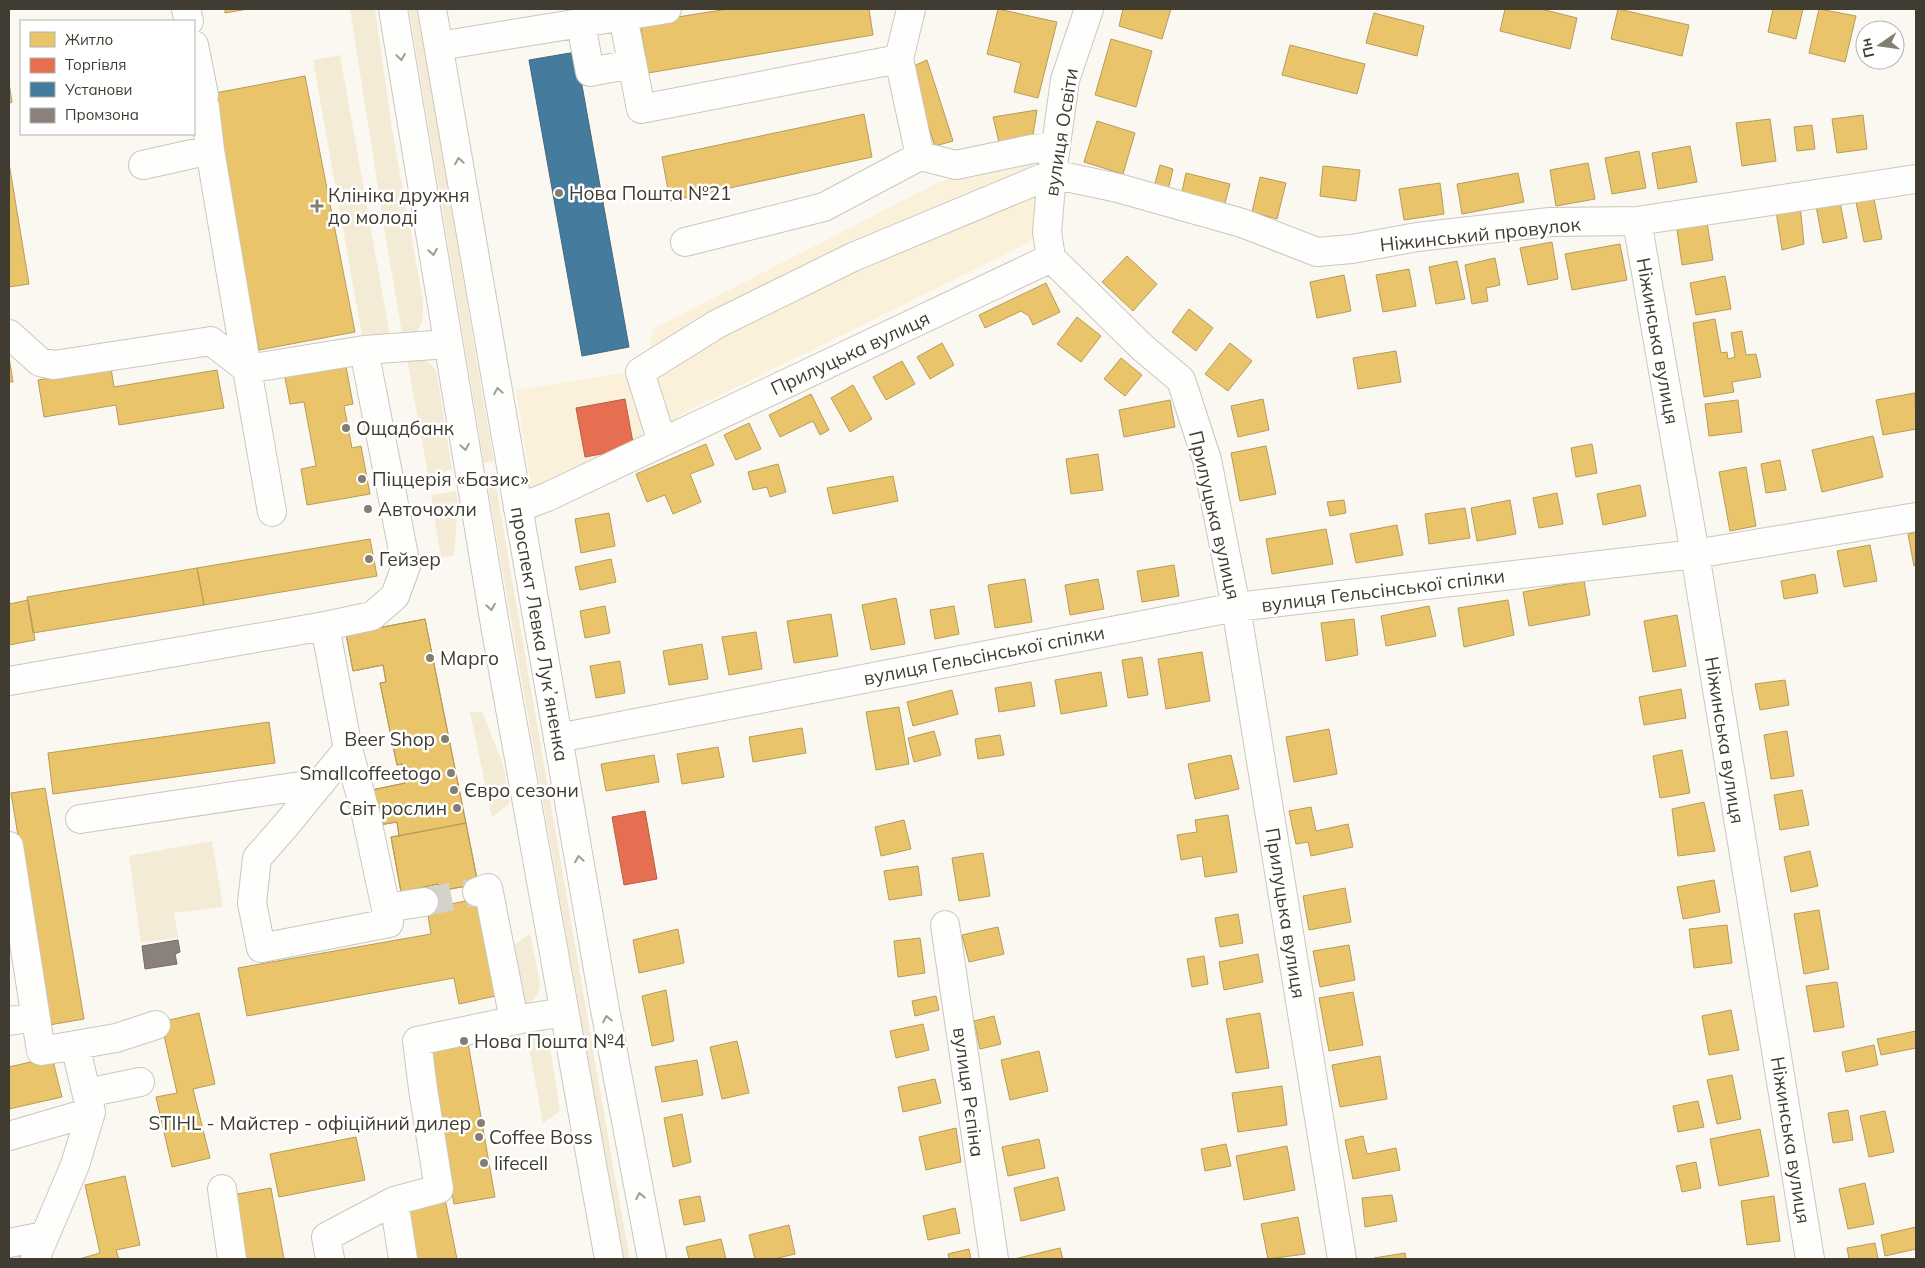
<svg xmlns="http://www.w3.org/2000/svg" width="1925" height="1268" font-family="Mulish,sans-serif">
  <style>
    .built { fill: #fbf1da }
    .green { fill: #f4ebd6 }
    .homes { fill: #e9c46a; stroke: #b79b59 }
    .shops { fill: #e76f51; stroke: #b56047 }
    .public { fill: #457b9d; stroke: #44687d }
    .industry { fill: #8a817c; stroke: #746c66 }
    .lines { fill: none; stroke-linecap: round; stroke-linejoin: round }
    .minor-tunnel { stroke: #d5d2cb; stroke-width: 28; stroke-dasharray: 28 14; stroke-linecap: butt }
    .minor-casing { stroke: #cac7bf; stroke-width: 30 }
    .major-casing { stroke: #cac7bf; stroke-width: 30 }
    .minor { stroke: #fefefd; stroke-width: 28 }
    .major { stroke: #fefefd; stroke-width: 28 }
    .oneway { stroke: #a09d97 }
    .poi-dot { fill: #827e74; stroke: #fff; stroke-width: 2 }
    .labels { text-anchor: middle; stroke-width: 5; stroke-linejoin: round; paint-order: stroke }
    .street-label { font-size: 19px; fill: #413c31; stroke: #fff }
    .poi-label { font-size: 19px; fill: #413c31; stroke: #fff; text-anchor: start }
  </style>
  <rect width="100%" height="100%" fill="#faf8f1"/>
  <path class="built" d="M1030,154L1035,181L1039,235L1028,243L678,416L682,423L667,433L534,503L516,390L647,369L653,329L939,182Z"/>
  <path class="green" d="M350,9H375L392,129L423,300C423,321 425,331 403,339L386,239Z
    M409,9H418C445,159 467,311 494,461L484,463Z
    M340,55L391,342L364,347L313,60Z
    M418,357C428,361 433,364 437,374L452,470L428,475L407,359Z
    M495,480L614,1171L630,1259H623L487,482Z
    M456,491L458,501L454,555L441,558L431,495Z
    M470,712H482L503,764L510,803L492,817Z
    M212,841L223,907L174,913L178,937L141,943L129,856Z
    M530,934L540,983C539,994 535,1002 524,1007L513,946Z
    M525,1026L540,1030L549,1041L560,1111L543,1123Z"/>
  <path class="homes" d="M225,9H248L225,13Z
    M728,9H869L873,35L648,73L640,23Z
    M998,9L1057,22L1038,98L1014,92L1021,63L987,54Z
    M1123,9H1171L1162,39L1119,26Z
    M1505,9H1541L1577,18L1570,49L1500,31Z
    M1618,9L1689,25L1682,56L1611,39Z
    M1773,9H1803L1796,39L1768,32Z
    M1819,9L1856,16L1845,62L1809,53Z
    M1374,13L1424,26L1417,56L1366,43Z
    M1111,39L1152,51L1136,107L1095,95Z
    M1290,45L1365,64L1357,94L1282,75Z
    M927,60L953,141L935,146L909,68Z
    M305,76L355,332L259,350L211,105L194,97Z
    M9,83L12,102L9,103Z
    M1037,110L1033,135L999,142L993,117Z
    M864,114L872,157L670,201L662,157Z
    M1863,115L1867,149L1837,153L1832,119Z
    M1770,119L1776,161L1742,166L1736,123Z
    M1097,121L1135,133L1123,174L1084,162Z
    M1812,125L1815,149L1797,151L1794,127Z
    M1690,146L1697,182L1658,189L1652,153Z
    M1639,151L1646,188L1612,194L1605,158Z
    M9,163L29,284L9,287Z
    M1588,163L1595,199L1556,206L1550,170Z
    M1160,165L1173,169L1168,190L1154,187Z
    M1323,166L1360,170L1356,201L1320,196Z
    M1186,173L1230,184L1224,207L1181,196Z
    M1518,173L1524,202L1462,214L1457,184Z
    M1260,177L1286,183L1277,219L1252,212Z
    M1440,183L1444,214L1404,220L1399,189Z
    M1874,199L1882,239L1864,242L1856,202Z
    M1840,202L1847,238L1823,243L1816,206Z
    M1800,205L1804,244L1782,250L1776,211Z
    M1707,222L1713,260L1682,265L1677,230Z
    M1552,242L1558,279L1528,285L1520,248Z
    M1620,244L1627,280L1572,290L1565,254Z
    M1127,256L1157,284L1133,311L1102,282Z
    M1495,258L1500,285L1486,288L1488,301L1472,304L1465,265Z
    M1457,261L1465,299L1436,304L1429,267Z
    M1409,269L1416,306L1383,312L1376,275Z
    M1344,275L1351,311L1317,318L1310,282Z
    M1725,276L1731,309L1696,315L1690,283Z
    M1046,283L1060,312L1033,325L1029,316L1021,311L985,328L979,315Z
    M1189,309L1213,328L1196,351L1172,332Z
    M1077,317L1101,336L1081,362L1057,344Z
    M1715,319L1721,353L1727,352L1728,359L1735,357L1731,333L1742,331L1746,355L1756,354L1761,377L1732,382L1734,392L1704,397L1693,323Z
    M942,343L954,365L930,379L917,357Z
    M1230,343L1252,361L1228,391L1205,374Z
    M1396,351L1401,382L1358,389L1353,358Z
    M344,356L353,404L344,406L352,448L361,446L370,494L307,505L301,469L316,466L304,402L290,404L283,367Z
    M9,357L13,382H9Z
    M1121,358L1142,375L1125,396L1104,379Z
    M902,361L915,384L886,400L873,377Z
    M111,368L114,387L217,370L224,408L119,425L116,405L44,417L38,380Z
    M853,385L872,419L850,432L831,398Z
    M1915,393L1916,429L1883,435L1876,400Z
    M811,394L829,430L820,435L813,421L780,437L769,415Z
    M1263,399L1269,430L1238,437L1231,406Z
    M1170,400L1175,427L1124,437L1119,410Z
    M1738,400L1742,432L1709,436L1705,404Z
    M749,423L761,449L736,460L724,435Z
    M1873,436L1883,477L1822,492L1812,450Z
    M706,444L714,465L690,474L701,502L673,514L665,495L647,502L636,474Z
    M1592,444L1597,473L1576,477L1571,448Z
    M1266,446L1276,494L1240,501L1231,453Z
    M1098,454L1103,490L1071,494L1066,459Z
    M1780,460L1786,490L1766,493L1761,464Z
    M778,464L786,492L770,497L767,487L753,490L748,472Z
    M1746,467L1756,526L1730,531L1719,472Z
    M893,476L898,501L833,514L827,488Z
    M1640,485L1646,516L1603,525L1597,494Z
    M1557,493L1563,524L1539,528L1533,498Z
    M1344,500L1346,513L1330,516L1327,502Z
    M1510,500L1516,534L1477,541L1471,508Z
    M1465,508L1470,538L1429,544L1425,514Z
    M609,513L615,546L581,553L575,519Z
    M1397,525L1403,555L1356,563L1350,534Z
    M1326,529L1333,564L1272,574L1266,539Z
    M1916,532V565L1914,566L1908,534Z
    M370,539L377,576L204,605L197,568Z
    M1870,545L1877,581L1844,587L1837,551Z
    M611,559L616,582L580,590L575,567Z
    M1174,565L1179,596L1142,602L1137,571Z
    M197,568L204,605L33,633L27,597Z
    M1815,574L1818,593L1784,599L1781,581Z
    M1025,579L1032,622L995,628L988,585Z
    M1098,579L1104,609L1070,615L1065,585Z
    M1584,581L1590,615L1529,626L1523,592Z
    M896,598L905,644L871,650L862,605Z
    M28,600L35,640L9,645V604Z
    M1508,600L1514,635L1464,647L1458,608Z
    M605,606L610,633L585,638L580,611Z
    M954,606L959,634L935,639L930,610Z
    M1429,606L1436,636L1386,646L1381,616Z
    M831,614L838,656L794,663L787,621Z
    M1677,615L1686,666L1653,672L1644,621Z
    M425,619L466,823L399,836L397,822L379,825L372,790L405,783L402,764L397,765L380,683L386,682L383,665L353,671L346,634Z
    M425,619L478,884L439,891L438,884L401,892L391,837L399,836L397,822L379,825L372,790L405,783L402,764L397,765L380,683L386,682L383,665L353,671L346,634Z
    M1354,619L1358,655L1326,661L1321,623Z
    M756,632L762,669L729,675L722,637Z
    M702,644L708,679L669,685L663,651Z
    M1202,652L1210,701L1166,709L1158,659Z
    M1142,657L1148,695L1128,698L1122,660Z
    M620,661L625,693L596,698L590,666Z
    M1101,672L1107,706L1061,714L1055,680Z
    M1785,680L1789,705L1760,710L1755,684Z
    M1031,682L1035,706L999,712L995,688Z
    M1681,689L1686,718L1644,725L1639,697Z
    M952,690L958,714L913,726L907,702Z
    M899,707L909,764L876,770L866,712Z
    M269,722L275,763L53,794L48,753Z
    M802,728L806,753L753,762L749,737Z
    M1329,729L1337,774L1294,782L1286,737Z
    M934,731L941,755L914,762L908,738Z
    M1787,731L1794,776L1771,779L1764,735Z
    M1000,735L1004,755L978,759L975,739Z
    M718,747L724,777L682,784L677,754Z
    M1682,750L1690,793L1660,798L1653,756Z
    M654,755L659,782L606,791L601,764Z
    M1231,755L1239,789L1195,799L1188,764Z
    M45,788L84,1019L49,1025L11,793Z
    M1802,790L1809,825L1780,830L1774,795Z
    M1704,802L1715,851L1678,856L1672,809Z
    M1311,807L1316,831L1348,824L1353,847L1311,856L1308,842L1296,844L1289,811Z
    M1228,815L1237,872L1205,877L1202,856L1181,860L1177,835L1197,832L1195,820Z
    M904,820L911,849L881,856L875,827Z
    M466,823L478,884L439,891L438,884L401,892L391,837Z
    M1810,851L1818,886L1791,892L1784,857Z
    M983,853L990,896L959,901L952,858Z
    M918,866L922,895L889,900L884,871Z
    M1714,880L1720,912L1683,919L1677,887Z
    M1345,888L1351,922L1309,930L1303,896Z
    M480,898L500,995L459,1004L454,978L247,1016L238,968L431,934L427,909Z
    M1819,910L1829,969L1804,974L1794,914Z
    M1238,914L1243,943L1220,947L1215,918Z
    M1727,925L1732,963L1694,968L1689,929Z
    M998,927L1004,954L969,962L962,935Z
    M678,929L684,963L639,973L633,940Z
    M920,938L925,973L898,977L894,941Z
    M1349,945L1355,980L1320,987L1313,951Z
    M1258,954L1263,982L1224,990L1219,962Z
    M1204,956L1208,984L1192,987L1187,959Z
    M1837,982L1844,1027L1814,1032L1806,986Z
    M666,990L674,1041L652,1046L642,996Z
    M1353,992L1363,1045L1329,1051L1319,998Z
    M936,996L939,1010L915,1016L912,1001Z
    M1731,1010L1739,1050L1709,1055L1702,1016Z
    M199,1013L215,1084L193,1089L210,1158L172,1167L156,1097L177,1093L161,1022Z
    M1260,1013L1269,1068L1236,1073L1226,1019Z
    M994,1016L1001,1044L980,1049L974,1021Z
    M923,1024L929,1050L896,1058L890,1031Z
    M1916,1031V1048L1881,1055L1877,1039Z
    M467,1037L495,1197L454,1204L426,1044Z
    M737,1041L749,1093L722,1099L710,1047Z
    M1874,1045L1878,1065L1846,1072L1842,1052Z
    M1039,1051L1048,1091L1010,1100L1001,1060Z
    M1380,1056L1387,1099L1340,1107L1332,1065Z
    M52,1057L62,1097L9,1109V1067Z
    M697,1060L703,1095L662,1102L655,1067Z
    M1732,1075L1741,1119L1717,1124L1707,1080Z
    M935,1079L941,1103L903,1112L898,1087Z
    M1282,1086L1287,1125L1238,1132L1232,1093Z
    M1698,1101L1704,1127L1678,1132L1673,1106Z
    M1848,1110L1853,1140L1833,1143L1828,1113Z
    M1885,1111L1894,1152L1869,1157L1860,1116Z
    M682,1114L691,1162L673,1167L664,1118Z
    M956,1128L961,1162L926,1170L919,1137Z
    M1760,1129L1769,1176L1719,1186L1710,1139Z
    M1363,1136L1367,1154L1396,1148L1400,1170L1353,1179L1345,1140Z
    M356,1137L365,1180L279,1197L270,1154Z
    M1039,1139L1045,1168L1008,1176L1002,1147Z
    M1226,1144L1231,1166L1205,1171L1201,1149Z
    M1287,1146L1295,1190L1244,1200L1236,1156Z
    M1696,1162L1701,1188L1682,1192L1676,1166Z
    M125,1176L140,1245L116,1250L119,1259H79L100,1253L85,1185Z
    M1058,1177L1065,1210L1021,1221L1014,1188Z
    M1865,1183L1874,1224L1848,1229L1839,1189Z
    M271,1188L284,1259H243L232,1195Z
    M1392,1195L1397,1221L1365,1227L1362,1198Z
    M700,1196L705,1221L684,1225L679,1200Z
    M1774,1196L1780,1241L1747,1245L1741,1201Z
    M445,1199L457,1259H410L408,1206Z
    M955,1208L960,1233L928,1240L923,1216Z
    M1298,1217L1305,1254L1268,1259L1261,1224Z
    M789,1225L795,1254L774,1259H755L749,1235Z
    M1916,1227V1249L1885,1256L1881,1235Z
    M721,1239L726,1259H689L686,1247Z
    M1875,1243L1878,1259H1849L1847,1248Z
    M1060,1248L1063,1259H1014Z
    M969,1249L971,1259H949L948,1254Z
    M1405,1253L1406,1259H1374V1258Z"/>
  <path class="shops" d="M625,399L634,448L585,457L576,408Z
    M645,811L657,879L624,885L612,817Z"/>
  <path class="public" d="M576,52L629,347L582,356L529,60Z"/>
  <path class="industry" d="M178,940L180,952L175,954L177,964L145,969L142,946Z"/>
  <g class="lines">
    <path class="minor-tunnel" d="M424,902L477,892"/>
    <g class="minor-casing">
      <path id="minor" d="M186,9L189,21
        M623,16L641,109L899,59L911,9
        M581,24L590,72L632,64
        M194,45L204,95
        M439,46L667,9
        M899,59L920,156L956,165L1032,149L1056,147
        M143,165L210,150
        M1637,221L1695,554L1810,1259
        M685,242L824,207L920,156
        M1051,258L1047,232L1052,174L1065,80L1089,9
        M9,334L40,362L54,365L211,341L247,369L210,150L205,107
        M662,442L640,372L717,324L853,257L1052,174L1118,188L1242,223L1317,252L1352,249L1417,237L1550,222L1637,221L1916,179
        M518,508L547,497L1051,258L1143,348L1181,380L1207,460L1236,607L1342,1259
        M272,512L247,369L364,350L448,344
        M9,681L325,626
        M558,738L1236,607L1695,554L1916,517
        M348,749L286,825L257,858L252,903L261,948L389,923L366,815L348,749L325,626L372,616L395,596L406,566L364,350
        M80,819L321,783
        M9,846L41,1051L116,1038L156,1025
        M477,892L488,888L514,1020
        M386,908L424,902
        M945,925L994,1259
        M9,1021L35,1017
        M75,1045L91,1112
        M87,1093L140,1082
        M9,1136L91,1112L75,1165L35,1259
        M222,1189L232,1259
        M394,1201L403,1259
        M9,1243L44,1236
        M330,1259L326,1237L394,1201L439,1189L423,1089L417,1041L521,1019L564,1012"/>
    </g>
    <g class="major-casing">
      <path id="major" d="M393,9L495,625L609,1259
        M432,9L604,1004L652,1259"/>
    </g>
    <use href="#minor" class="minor"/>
    <use href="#major" class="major"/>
  </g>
  <defs><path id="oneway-chevron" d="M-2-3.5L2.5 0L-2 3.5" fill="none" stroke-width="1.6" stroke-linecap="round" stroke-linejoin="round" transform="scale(1.25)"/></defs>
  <g class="oneway">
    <use href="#oneway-chevron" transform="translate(401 57) rotate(81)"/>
    <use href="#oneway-chevron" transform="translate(459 161) rotate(-100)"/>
    <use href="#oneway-chevron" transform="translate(433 252) rotate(81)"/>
    <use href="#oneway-chevron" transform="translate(498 391) rotate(-100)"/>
    <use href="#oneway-chevron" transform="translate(465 447) rotate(80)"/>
    <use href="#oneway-chevron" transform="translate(491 607) rotate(81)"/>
    <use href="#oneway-chevron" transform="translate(579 859) rotate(-100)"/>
    <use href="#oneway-chevron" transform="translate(607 1019) rotate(-101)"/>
    <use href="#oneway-chevron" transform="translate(640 1196) rotate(-101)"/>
  </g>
  <g class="poi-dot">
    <circle cx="559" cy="193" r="5"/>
    <path d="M314.5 198.5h5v5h5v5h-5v5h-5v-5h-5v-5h5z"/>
    <circle cx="346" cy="428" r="5"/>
    <circle cx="362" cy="479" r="5"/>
    <circle cx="368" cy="509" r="5"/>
    <circle cx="369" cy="559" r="5"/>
    <circle cx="430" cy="658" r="5"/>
    <circle cx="445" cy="739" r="5"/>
    <circle cx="451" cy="773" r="5"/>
    <circle cx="454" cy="790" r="5"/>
    <circle cx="457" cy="808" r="5"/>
    <circle cx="464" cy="1041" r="5"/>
    <circle cx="481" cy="1123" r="5"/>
    <circle cx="479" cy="1137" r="5"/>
    <circle cx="484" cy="1163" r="5"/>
  </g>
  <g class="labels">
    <g class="street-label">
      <text transform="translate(1061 132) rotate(-81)" y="7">вулиця Освіти</text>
      <text transform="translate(1480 234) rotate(-6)" y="7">Ніжинський провулок</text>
      <text transform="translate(1658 341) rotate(80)" y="7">Ніжинська вулиця</text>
      <text transform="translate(850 353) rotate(-25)" y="7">Прилуцька вулиця</text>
      <text transform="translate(1215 515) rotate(77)" y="7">Прилуцька вулиця</text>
      <text transform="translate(1383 590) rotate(-7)" y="7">вулиця Гельсінської спілки</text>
      <text transform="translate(540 634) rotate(80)" y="7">проспект Левка Лукʼяненка</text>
      <text transform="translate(984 655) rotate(-11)" y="7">вулиця Гельсінської спілки</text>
      <text transform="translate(1725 740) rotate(81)" y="7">Ніжинська вулиця</text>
      <text transform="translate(1286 913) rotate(81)" y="7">Прилуцька вулиця</text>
      <text transform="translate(969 1092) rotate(82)" y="7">вулиця Рєпіна</text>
      <text transform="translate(1791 1140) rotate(81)" y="7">Ніжинська вулиця</text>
    </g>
    <g class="poi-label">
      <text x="569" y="200">Нова Пошта №21</text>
      <text x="328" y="202">Клініка дружня<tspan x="328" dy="22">до молоді</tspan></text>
      <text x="356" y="435">Ощадбанк</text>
      <text x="372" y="486">Піццерія «Базис»</text>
      <text x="378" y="516">Авточохли</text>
      <text x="379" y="566">Гейзер</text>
      <text x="440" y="665">Марго</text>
      <text x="435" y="746" text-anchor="end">Beer Shop</text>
      <text x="441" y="780" text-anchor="end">Smallcoffeetogo</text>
      <text x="464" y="797">Євро сезони</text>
      <text x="447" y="815" text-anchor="end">Світ рослин</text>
      <text x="474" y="1048">Нова Пошта №4</text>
      <text x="471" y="1130" text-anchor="end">STIHL - Майстер - офіційний дилер</text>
      <text x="489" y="1144">Coffee Boss</text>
      <text x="494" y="1170">lifecell</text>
    </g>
  </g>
  <rect width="1925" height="1268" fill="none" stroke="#413c31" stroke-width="20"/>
  <rect x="20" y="20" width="175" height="115" fill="#ffffff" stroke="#b3b1ad"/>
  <rect x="30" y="32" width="25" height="15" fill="#e9c46a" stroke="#b3b1ad"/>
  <text x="65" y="45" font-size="15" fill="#413c31">Житло</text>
  <rect x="30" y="58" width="25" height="15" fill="#e76f51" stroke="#b3b1ad"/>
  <text x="65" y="70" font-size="15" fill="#413c31">Торгівля</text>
  <rect x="30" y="82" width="25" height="15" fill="#457b9d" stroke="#b3b1ad"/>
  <text x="65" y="95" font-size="15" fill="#413c31">Установи</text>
  <rect x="30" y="108" width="25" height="15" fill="#8a817c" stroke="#b3b1ad"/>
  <text x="65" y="120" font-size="15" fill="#413c31">Промзона</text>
  <g transform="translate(1880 45) rotate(257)"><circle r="24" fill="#ffffff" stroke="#b3b1ad"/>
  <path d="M0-4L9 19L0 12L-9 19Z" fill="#827e74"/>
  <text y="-8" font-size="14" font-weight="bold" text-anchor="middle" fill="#413c31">Пн</text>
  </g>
</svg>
